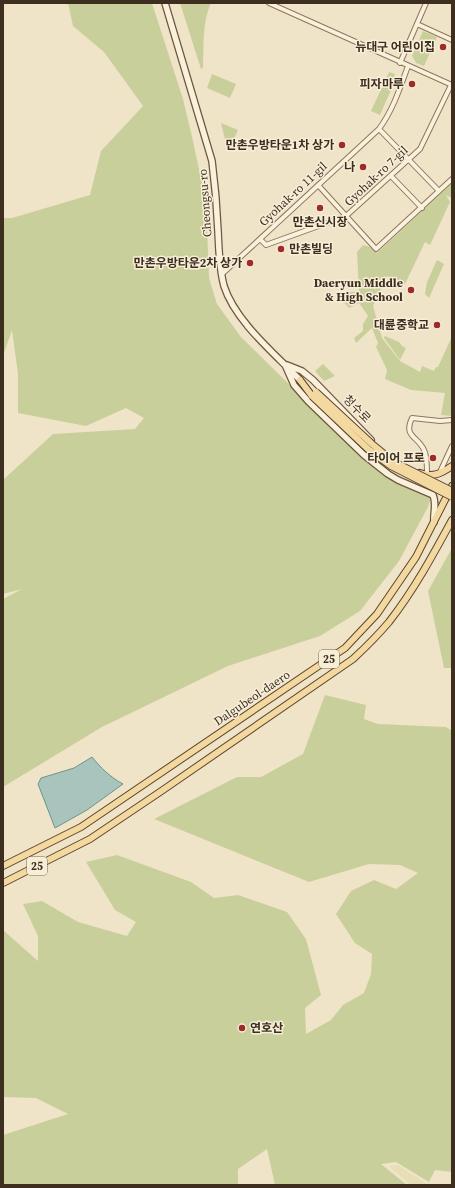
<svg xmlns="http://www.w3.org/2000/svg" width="455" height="1188" font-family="'Source Serif 4','Noto Sans KR',serif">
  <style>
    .farmland { fill: #e6deb5 }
    .green { fill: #c9cf9b }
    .water { fill: #a9c4bc; stroke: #6f938a }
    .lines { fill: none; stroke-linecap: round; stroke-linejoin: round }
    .minor-casing { stroke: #8d765c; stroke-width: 6 }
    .secondary-casing { stroke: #6f573f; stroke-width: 8 }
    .primary-casing { stroke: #5b4430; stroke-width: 8 }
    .minor { stroke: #faf1dc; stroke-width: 4 }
    .secondary { stroke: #faf1dc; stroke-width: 5.5 }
    .primary { stroke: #f3d9a0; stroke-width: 6 }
    .primary-bridge-casing { stroke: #5b4430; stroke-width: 8; stroke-linecap: butt }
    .primary-bridge { stroke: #f3d9a0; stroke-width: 6 }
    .poi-dot { fill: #9e2a2b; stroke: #f7eed8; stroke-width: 1.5 }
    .labels { text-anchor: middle; stroke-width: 3; stroke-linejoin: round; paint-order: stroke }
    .shield { fill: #f7eed8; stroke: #756857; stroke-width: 1 }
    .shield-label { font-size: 11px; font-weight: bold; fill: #3d2e20 }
    .poi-label { font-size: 12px; font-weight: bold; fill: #3d2e20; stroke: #f7eed8; text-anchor: end }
    .street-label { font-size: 12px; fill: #3d2e20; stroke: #f7eed8 }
  </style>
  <rect width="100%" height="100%" fill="#f0e4c8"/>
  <path class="farmland" d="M398,1165L428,1185H433H411L389,1166Z"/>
  <path class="green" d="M68,3H152L183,99L193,141L206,202L209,278L217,304L241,337L370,464L393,480L431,497L428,507L399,561L360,611L320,636L228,666L102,727L3,787V599L22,589L3,594V480L53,434L135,429L144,418L126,408L86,426L18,413V374L12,330L3,356V218H12L90,195L101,151L143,106L104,52L73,26Z
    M180,3H211C202,22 204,47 203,68L201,69Z
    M423,31L437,37L424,66L416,63L412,56Z
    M389,72L395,74L391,90L380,115L371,111Z
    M212,74L236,84L230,98L207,88Z
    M221,123L238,130L228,152Z
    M452,183V198L446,195L450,202L430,245L425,242L405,284L387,276L373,306L382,338L400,361L420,372L422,366L434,371L436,367H438L452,336V416L441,415L445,393L411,390L385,379L387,370L376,347L378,343L372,328L356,343L354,338L363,331V324L368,316L359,303L349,308L336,294L359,291L357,252L363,245L370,247L377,253Z
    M437,260L444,264L429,298L425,294L427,282Z
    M385,336L399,342L402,346L406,348L400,360L384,338Z
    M323,364L335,376L324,381L315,371Z
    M452,548V668H444L428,591Z
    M325,695L366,705L364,719L378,724L446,727L452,731V1172L435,1170L429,1182L396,1162L381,1164L407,1185H275L267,1149L238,1169V1185H3V1135L68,1114L36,1098L3,1097V930L38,961V936L23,904L42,901L78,922L127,936L136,922L115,910L86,862L117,855L191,882L214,898L238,895L287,912L306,939L321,995L305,1008L306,1034L331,1020L343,1005L364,993L371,974L372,954L355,943L336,914L351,891L374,880L396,889L418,873L400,865L369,864L309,882L154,819L237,777H261L303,754Z"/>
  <path class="water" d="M92,757C101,768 110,777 123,784L87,810L55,828L38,784L41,778L74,768Z"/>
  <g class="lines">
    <g class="minor-casing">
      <path id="minor" d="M269,3L452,85
        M417,24L452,40
        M400,63L426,3
        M379,129L439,191
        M391,176L422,208
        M318,185L376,249L452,179
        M260,239L266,245L346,216L420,149L451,85
        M222,274L379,129C393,110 400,88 408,66
        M439,474L452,446
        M427,475C427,469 427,455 424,450C418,436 403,437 412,418L440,421L452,420"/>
    </g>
    <g class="secondary-casing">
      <path id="secondary" d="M165,3L212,161C215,184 217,207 218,231C219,249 219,268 224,286C235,321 275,354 300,380
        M287,365L302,371L313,380L371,440
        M286,367L294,385L308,401L364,455L388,474L398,480L433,495C437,504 433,513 434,522"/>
    </g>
    <g class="primary-casing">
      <path id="primary" d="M300,380L312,396
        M420,473C433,478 442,473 452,466
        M3,866L81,827L345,648L377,614L416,557L452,486
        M3,883L90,839L160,792L353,659C366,647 378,635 389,622C414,590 433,555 452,520"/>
    </g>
    <use href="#minor" class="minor"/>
    <use href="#secondary" class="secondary"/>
    <use href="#primary" class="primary"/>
    <g class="primary-bridge-casing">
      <path id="primary-bridge" d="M316,392L372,444L394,462L452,491
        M312,396L368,449L391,466L452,497"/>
    </g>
    <use href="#primary-bridge" class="primary-bridge"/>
  </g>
  <g class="poi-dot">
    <circle cx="443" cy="47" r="4"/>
    <circle cx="412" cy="84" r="4"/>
    <circle cx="342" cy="145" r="4"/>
    <circle cx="363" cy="167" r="4"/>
    <circle cx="320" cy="208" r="4"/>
    <circle cx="281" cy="249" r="4"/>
    <circle cx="250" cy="263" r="4"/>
    <circle cx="411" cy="290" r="4"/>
    <circle cx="437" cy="325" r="4"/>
    <circle cx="433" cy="458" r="4"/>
    <circle cx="242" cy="1028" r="4"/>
  </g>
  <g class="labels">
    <g class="shield">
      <rect x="319" y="650" width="20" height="18" rx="3"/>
      <rect x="27" y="857" width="20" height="18" rx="3"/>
    </g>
    <g class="shield-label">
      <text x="329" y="663">25</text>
      <text x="37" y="870">25</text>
    </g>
    <g class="poi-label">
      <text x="435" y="51">뉴대구 어린이집</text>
      <text x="404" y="88">피자마루</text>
      <text x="334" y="149">만촌우방타운1차 상가</text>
      <text x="355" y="171">나</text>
      <text x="320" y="226" text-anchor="middle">만촌신시장</text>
      <text x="289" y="253" text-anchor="start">만촌빌딩</text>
      <text x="242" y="267">만촌우방타운2차 상가</text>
      <text x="403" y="287">Daeryun Middle<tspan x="403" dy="14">&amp; High School</tspan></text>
      <text x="429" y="329">대륜중학교</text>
      <text x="425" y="462">타이어 프로</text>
      <text x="250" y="1032" text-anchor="start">연호산</text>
    </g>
    <g class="street-label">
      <text transform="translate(376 176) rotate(-43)" y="4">Gyohak-ro 7-gil</text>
      <text transform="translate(293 194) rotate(-43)" y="4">Gyohak-ro 11-gil</text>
      <text transform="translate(205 203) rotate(-94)" y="4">Cheongsu-ro</text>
      <text transform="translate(357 409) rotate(45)" y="4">청수로</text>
      <text transform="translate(252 698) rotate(-34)" y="4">Dalgubeol-daero</text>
    </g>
  </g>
  <rect width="455" height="1188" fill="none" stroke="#3d2e20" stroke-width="8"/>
</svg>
